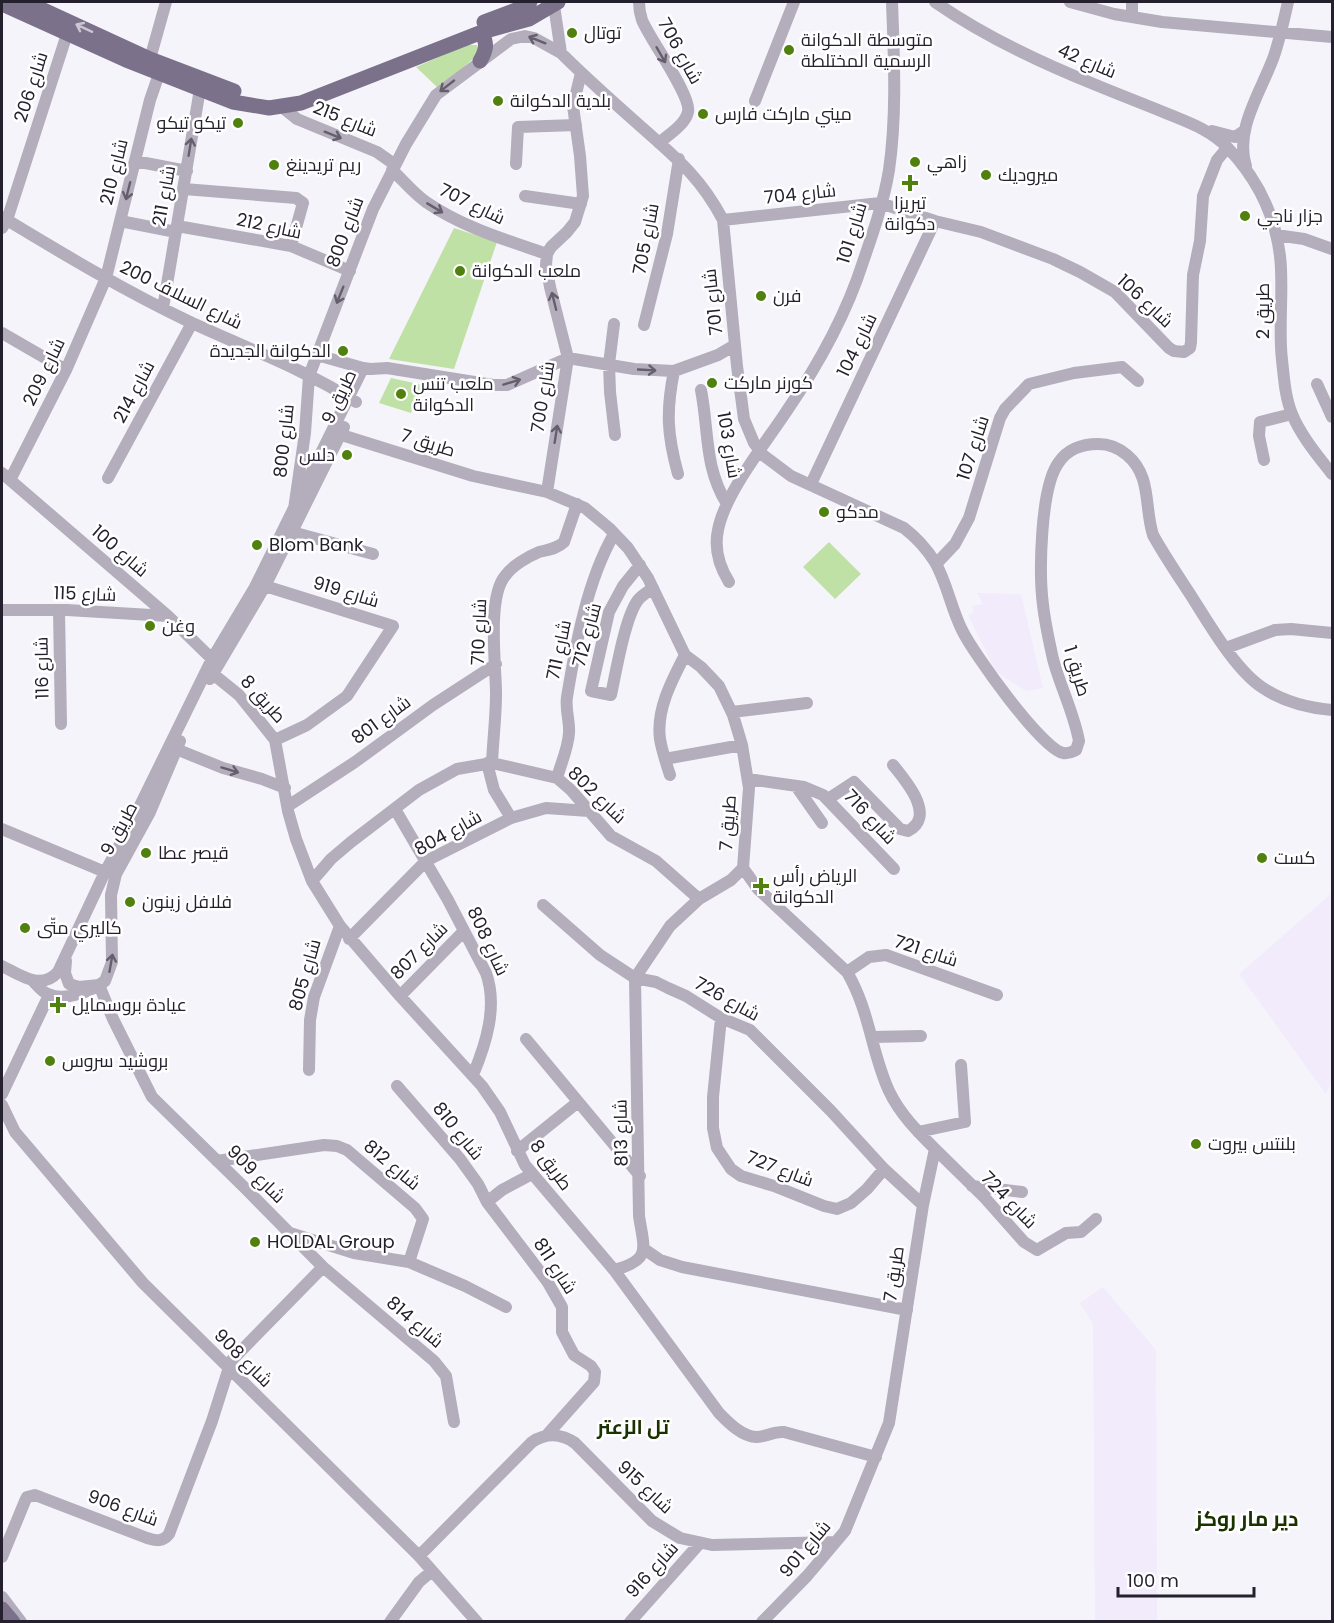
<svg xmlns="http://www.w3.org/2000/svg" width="1334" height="1623" font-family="Poppins,Cairo,sans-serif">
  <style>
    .built { fill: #f1ebfb }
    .green { fill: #c0e1a5 }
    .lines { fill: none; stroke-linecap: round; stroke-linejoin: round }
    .minor { stroke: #b3adbc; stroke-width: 12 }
    .major { stroke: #7c718b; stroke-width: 15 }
    .oneway { stroke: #cbc6d1 }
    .oneway2 { stroke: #655f6d }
    .poi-dot { fill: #50800d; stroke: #fff; stroke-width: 2 }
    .labels { text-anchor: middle; stroke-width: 5; stroke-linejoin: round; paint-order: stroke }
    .poi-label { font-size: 18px; fill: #25202d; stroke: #fff; text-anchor: start }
    .street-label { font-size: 18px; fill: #25202d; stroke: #fff }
    .neighbourhood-label { font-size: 20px; font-weight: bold; fill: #1a3100; stroke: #fff }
    .quarter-label { font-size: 21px; font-weight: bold; fill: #1a3100; stroke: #fff }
  </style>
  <rect width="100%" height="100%" fill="#f6f4fb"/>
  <path class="built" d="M977,593L1021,594L1043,688L1026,691L996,672L968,615L974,612L972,606L983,604Z
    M1332,893V1080L1326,1094L1239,974Z
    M1103,1287L1156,1350L1157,1621H1095L1093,1324L1080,1303Z"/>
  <path class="green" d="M467,45H477L479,50L475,57L439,89L416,67Z
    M454,228L497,242L454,369L389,359Z
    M391,378L423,385L411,413L379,403Z
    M829,542L861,574L835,599L803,567Z"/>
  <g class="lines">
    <path class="minor" d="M639,2C639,8 640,14 642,20C650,40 692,96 688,112C685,125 668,135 659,143
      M935,2C984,36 1041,63 1096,85C1120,95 1144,104 1168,114C1190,123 1210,130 1227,147C1256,177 1275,214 1280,256C1284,290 1278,326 1282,360C1284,378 1285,397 1292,414C1301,436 1318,456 1332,474
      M1070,2L1114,14L1162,22L1332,37
      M554,5L561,53
      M1132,17V2
      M150,59L166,2
      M755,101L794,2
      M282,107L297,119L377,152L394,164
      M1212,131L1235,137L1244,131
      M135,161L187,171
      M516,164L518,127L576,125
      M1246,166C1234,129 1262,90 1274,56C1280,38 1284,20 1288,2
      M392,170C403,180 413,193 426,202C462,227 506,240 547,254
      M184,189L296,198L303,203L291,246
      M525,196L581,204
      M2,217C63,254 125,291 190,322C246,348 304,369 356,402
      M723,220L880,203L935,221L981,232L1053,259L1080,272L1115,292L1169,348L1174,351L1184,352L1190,348L1191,342L1193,275L1200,241L1203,196L1217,160L1227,148
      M120,221L176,232
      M177,226L291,246L350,271
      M2,228L7,220L67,34
      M1276,235L1304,239L1332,249
      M163,308L200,89
      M614,324L609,364L610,392L615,435
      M644,325L667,234L679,159
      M2,333L66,370
      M317,355L363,368
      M674,371C666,411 667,434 678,474
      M1317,384L1332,417
      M701,390C709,431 704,467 727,504
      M332,432L473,476L547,492L585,508L609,528L628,548L648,578L685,655L701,667L719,686L733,715L742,745L749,788L743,868L758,889L847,972C870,1011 871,1052 889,1091C900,1114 917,1131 935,1149L923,1205L889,1423L845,1531L807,1576L762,1622
      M1264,460L1259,436L1260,422L1292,414
      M2,473L168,616L212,659
      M108,478L192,323
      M10,480L66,370L106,278L150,100L159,74
      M811,484L935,221
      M547,492L568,358L550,287L546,265L547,254L551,247L567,232L575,222L583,196L580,156L573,106L581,73
      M294,509L305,433L309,376L373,209L406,144L436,95L511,39L525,36L534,38L561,53C586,78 612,101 638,124C674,156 700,176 723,220L737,366L744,419L754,443L763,455L791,476L904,528C917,538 926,548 935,562C947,583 951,608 962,630C973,653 1041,748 1063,753C1069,754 1072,752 1076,750L1079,741C1074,713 1060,686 1053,659C1049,641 1045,623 1043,605C1039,574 1040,487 1059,462C1068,449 1083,444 1098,444C1110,444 1119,448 1127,455C1152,476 1144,507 1153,535C1164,555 1177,574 1190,594C1208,622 1235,670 1263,688C1284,702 1308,708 1332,710
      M292,532L373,554
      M936,564L955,544L969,518L1000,418L1005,409L1029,384L1074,373L1122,367L1138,381
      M640,565L623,586L609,612L591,691L611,695C616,672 625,617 638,600C642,595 648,592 653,588
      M729,582C719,566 714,549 718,530C725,493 765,444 786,412C817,367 846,315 863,262C873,233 884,201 889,170C897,115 894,57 892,2
      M265,586L393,626L347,696L307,725L275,740
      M2,610H67L168,616
      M59,610L61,724
      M1226,648L1275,630L1291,629L1332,633
      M213,674L239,695L275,740L288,811L296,839L312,881L340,926L400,996L482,1086L500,1112L525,1165L614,1270L719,1413C728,1422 741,1436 756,1437C766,1437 774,1431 784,1432L876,1457
      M210,679L265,586L344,427
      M732,712L807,703
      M176,749L223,768L262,779L285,788
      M665,759L742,745
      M487,763L494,790L511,818
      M492,763C493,740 496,717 496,694C496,665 487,598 505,576C512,566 527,557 539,552C547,550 557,549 564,542L577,504
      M670,775C666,763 662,751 660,739C656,710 672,680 685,655
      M557,778C561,763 568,749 569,733C570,721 565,710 567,697C576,643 587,581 614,534
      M748,779L804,787L823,795L894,869
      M796,786L822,823
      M828,799L854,782L900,829L908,831C937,816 905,780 893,765
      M288,806L355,762L433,705L496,664
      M395,809L448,900L486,973C498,1006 486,1044 473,1075
      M2,829L105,872
      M312,881L331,859L351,842L419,790L457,769L492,763L557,778L571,790L611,836L656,861L699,899
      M543,905L600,955L635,978L656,982L668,988L686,996L721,1018L750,1030L831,1111L884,1169L923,1205
      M349,939L426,861L511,818L546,808L589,811
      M66,961L65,973L69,984L79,987L99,985L113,1019L152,1097L245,1188L323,1267L434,1361L446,1376L454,1422
      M2,966C20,975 41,991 58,972L105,872L132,822L212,659L255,587L363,368L371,369L387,368L493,385H507L568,358L634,369L674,371L718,355L735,345
      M847,972L869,957L886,955L997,995
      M635,978L670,926L699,899L731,880L743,868
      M33,981C37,985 42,992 48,994C65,1002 91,991 105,981L112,962L111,895L116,874L150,812L180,741
      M400,996L464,931
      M721,1018L713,1097V1128L717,1148L731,1169L741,1176L774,1186L824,1206L837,1209L851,1203L867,1189L884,1169
      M872,1037L921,1036
      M526,1039L640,1176
      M309,1070L310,1020L314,997L340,926
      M397,1086L460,1159L478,1184L487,1202L547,1281L562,1307V1332L574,1355L591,1366L595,1372L594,1382L546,1436
      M2,1094L49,995
      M2,1105L15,1132L143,1283L419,1556L477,1622
      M918,1132L965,1122L961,1065
      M935,1149L985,1198L1024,1242L1037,1250L1066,1233L1081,1232L1096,1219
      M517,1151L578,1102
      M217,1161L324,1145L337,1146L347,1150L415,1208L423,1219L409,1262
      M972,1186L1022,1192
      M487,1202L502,1190L532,1174
      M290,1233L354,1253L409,1262L465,1286L506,1307
      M644,1249L660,1260L682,1267L907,1310
      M614,1270C652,1260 644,1249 639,1216L635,978
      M419,1556L532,1442C546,1433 561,1433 575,1443L652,1521L680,1538L712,1545L835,1542
      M2,1557L25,1501L27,1497L35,1495L147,1538C156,1541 163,1542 169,1534L212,1421L231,1361L323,1267
      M2,1597L21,1622
      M390,1622L419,1582L432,1571
      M630,1622L700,1543"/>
    <path class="major" d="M26,2L150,59L234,91
      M2,4L126,60L233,102L269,108L301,103L482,32L529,19L558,2
      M484,22L521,8L530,2
      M480,61C487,49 487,44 482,32
      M2,1609L13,1622"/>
  </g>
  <defs><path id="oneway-shaft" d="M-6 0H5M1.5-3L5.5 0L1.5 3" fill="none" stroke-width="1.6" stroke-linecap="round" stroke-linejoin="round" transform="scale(1.5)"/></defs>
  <use class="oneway" href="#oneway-shaft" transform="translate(84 28) rotate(-155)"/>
  <g class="oneway2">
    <use href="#oneway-shaft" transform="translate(537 40) rotate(-158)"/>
    <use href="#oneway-shaft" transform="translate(661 55) rotate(60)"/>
    <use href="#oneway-shaft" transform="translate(447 86) rotate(142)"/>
    <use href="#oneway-shaft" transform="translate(333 135) rotate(22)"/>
    <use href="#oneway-shaft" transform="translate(190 147) rotate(-81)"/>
    <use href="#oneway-shaft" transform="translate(128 191) rotate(104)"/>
    <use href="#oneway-shaft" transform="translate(435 208) rotate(31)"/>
    <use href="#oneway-shaft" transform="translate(340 295) rotate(112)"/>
    <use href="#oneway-shaft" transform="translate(554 301) rotate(-104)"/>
    <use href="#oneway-shaft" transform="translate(647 370) rotate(3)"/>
    <use href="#oneway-shaft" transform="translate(512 382) rotate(-17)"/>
    <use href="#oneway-shaft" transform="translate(556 434) rotate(-81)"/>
    <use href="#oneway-shaft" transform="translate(230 770) rotate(17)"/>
    <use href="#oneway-shaft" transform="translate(111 963) rotate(-80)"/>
  </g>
  <g class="poi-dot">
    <circle cx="572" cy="33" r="6"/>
    <circle cx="789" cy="50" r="6"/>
    <circle cx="498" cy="101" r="6"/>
    <circle cx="703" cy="114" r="6"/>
    <circle cx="238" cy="123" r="6"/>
    <circle cx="915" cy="162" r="6"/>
    <circle cx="274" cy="165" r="6"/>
    <circle cx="986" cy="175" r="6"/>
    <path d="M907 174h6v6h6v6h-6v6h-6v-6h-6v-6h6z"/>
    <circle cx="1245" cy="216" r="6"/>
    <circle cx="460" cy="271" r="6"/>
    <circle cx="761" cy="296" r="6"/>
    <circle cx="343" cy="351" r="6"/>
    <circle cx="712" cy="383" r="6"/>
    <circle cx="401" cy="394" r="6"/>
    <circle cx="347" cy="455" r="6"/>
    <circle cx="824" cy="512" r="6"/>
    <circle cx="257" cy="545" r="6"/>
    <circle cx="150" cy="626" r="6"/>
    <circle cx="146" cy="853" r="6"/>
    <circle cx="1262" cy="858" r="6"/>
    <path d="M758 877h6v6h6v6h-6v6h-6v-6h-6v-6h6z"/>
    <circle cx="130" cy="902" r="6"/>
    <circle cx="25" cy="928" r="6"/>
    <path d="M55 996h6v6h6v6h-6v6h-6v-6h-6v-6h6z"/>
    <circle cx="50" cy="1061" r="6"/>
    <circle cx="1196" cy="1144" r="6"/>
    <circle cx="255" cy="1242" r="6"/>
  </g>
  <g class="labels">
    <g class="poi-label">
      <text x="584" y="39">توتال</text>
      <text x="801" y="46">متوسطة الدكوانة<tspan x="801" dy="21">الرسمية المختلطة</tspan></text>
      <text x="510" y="107">بلدية الدكوانة</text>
      <text x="715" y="120">ميني ماركت فارس</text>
      <text x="226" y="129" text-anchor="end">تيكو تيكو</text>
      <text x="927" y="168">زاهي</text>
      <text x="286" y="171">ريم تريدينغ</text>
      <text x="998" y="181">ميروديك</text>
      <text x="910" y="209" text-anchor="middle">تيريزا<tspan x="910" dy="21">دكوانة</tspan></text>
      <text x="1257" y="222">جزار ناجي</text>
      <text x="472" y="277">ملعب الدكوانة</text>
      <text x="773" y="302">فرن</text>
      <text x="331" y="357" text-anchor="end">الدكوانة الجديدة</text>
      <text x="724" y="389">كورنر ماركت</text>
      <text x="413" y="390">ملعب تنس<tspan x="413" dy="21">الدكوانة</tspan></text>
      <text x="335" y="461" text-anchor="end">دلس</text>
      <text x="836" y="518">مدكو</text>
      <text x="269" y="551">Blom Bank</text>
      <text x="162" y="632">وغن</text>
      <text x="158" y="859">قيصر عطا</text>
      <text x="1274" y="864">كست</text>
      <text x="773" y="882">الرياض رأس<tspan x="773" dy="21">الدكوانة</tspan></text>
      <text x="142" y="908">فلافل زينون</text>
      <text x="37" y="934">كاليري متّى</text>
      <text x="72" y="1011">عيادة بروسمايل</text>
      <text x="62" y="1067">بروشيد سروس</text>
      <text x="1208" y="1150">بلنتس بيروت</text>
      <text x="267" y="1248">HOLDAL Group</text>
    </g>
    <g class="street-label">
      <text transform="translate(680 51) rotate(61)" y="6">شارع 706</text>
      <text transform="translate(1087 61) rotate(23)" y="6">شارع 42</text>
      <text transform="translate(31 87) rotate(-72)" y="6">شارع 206</text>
      <text transform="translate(345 119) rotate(22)" y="6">شارع 215</text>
      <text transform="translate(114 172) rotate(-76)" y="6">شارع 210</text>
      <text transform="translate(800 194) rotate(-6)" y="6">شارع 704</text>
      <text transform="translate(164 196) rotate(-80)" y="6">شارع 211</text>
      <text transform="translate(472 204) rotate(26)" y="6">شارع 707</text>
      <text transform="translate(269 226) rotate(12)" y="6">شارع 212</text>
      <text transform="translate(345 232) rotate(-69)" y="6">800 شارع</text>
      <text transform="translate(852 233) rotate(-73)" y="6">شارع 101</text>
      <text transform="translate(646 239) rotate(-79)" y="6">شارع 705</text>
      <text transform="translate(181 295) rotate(26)" y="6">200 شارع السلاف</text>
      <text transform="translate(1145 301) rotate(43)" y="6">شارع 106</text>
      <text transform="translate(713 302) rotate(-96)" y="6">شارع 701</text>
      <text transform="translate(1263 311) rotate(-90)" y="6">طريق 2</text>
      <text transform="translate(857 345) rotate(-64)" y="6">شارع 104</text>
      <text transform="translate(44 372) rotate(-64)" y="6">شارع 209</text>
      <text transform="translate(134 392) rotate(-62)" y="6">شارع 214</text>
      <text transform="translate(339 397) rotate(-65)" y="6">9 طريق</text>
      <text transform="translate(543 397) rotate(-81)" y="6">شارع 700</text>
      <text transform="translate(284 441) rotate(-84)" y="6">شارع 800</text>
      <text transform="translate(428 443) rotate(17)" y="6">7 طريق</text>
      <text transform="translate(729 445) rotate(80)" y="6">شارع 103</text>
      <text transform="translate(973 448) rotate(-72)" y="6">شارع 107</text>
      <text transform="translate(120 551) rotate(41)" y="6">شارع 100</text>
      <text transform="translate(346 592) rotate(17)" y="6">شارع 919</text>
      <text transform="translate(85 594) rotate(2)" y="6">شارع 115</text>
      <text transform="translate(479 632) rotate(-88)" y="6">شارع 710</text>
      <text transform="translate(587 635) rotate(-75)" y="6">شارع 712</text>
      <text transform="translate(559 650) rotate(-78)" y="6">شارع 711</text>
      <text transform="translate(42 668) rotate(-91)" y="6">شارع 116</text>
      <text transform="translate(1077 671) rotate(73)" y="6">طريق 1</text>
      <text transform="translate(263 699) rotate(48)" y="6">طريق 8</text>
      <text transform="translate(381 720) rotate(-36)" y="6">شارع 801</text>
      <text transform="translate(597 795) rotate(44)" y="6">شارع 802</text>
      <text transform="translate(870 817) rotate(47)" y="6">شارع 716</text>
      <text transform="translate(728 823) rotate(-86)" y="6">7 طريق</text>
      <text transform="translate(119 829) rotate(-62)" y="6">9 طريق</text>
      <text transform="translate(448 833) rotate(-29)" y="6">شارع 804</text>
      <text transform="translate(488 941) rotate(65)" y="6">شارع 808</text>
      <text transform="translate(419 951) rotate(-45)" y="6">شارع 807</text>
      <text transform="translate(926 951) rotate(18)" y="6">شارع 721</text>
      <text transform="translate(305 975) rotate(-74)" y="6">شارع 805</text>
      <text transform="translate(727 999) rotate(29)" y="6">شارع 726</text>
      <text transform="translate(458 1131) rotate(51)" y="6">شارع 810</text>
      <text transform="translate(621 1133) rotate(-91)" y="6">شارع 813</text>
      <text transform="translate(392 1165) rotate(40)" y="6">شارع 812</text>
      <text transform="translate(551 1165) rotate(54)" y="6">طريق 8</text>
      <text transform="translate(780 1169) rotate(21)" y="6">شارع 727</text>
      <text transform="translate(256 1174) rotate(45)" y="6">شارع 909</text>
      <text transform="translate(1009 1200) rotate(46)" y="6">شارع 724</text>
      <text transform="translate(555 1266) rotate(57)" y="6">شارع 811</text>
      <text transform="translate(894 1274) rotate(-82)" y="6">7 طريق</text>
      <text transform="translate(415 1322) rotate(41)" y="6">شارع 814</text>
      <text transform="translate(243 1358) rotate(45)" y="6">شارع 908</text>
      <text transform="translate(645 1487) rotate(43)" y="6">شارع 915</text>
      <text transform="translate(123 1508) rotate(20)" y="6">شارع 906</text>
      <text transform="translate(805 1549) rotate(-50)" y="6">شارع 901</text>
      <text transform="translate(652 1570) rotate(-48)" y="6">شارع 916</text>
    </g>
    <g class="neighbourhood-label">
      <text x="633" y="1434">تل الزعتر</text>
    </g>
    <g class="quarter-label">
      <text x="1247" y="1526">دير مار روكز</text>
    </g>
  </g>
  <rect width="1334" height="1623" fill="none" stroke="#25202d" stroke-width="6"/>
  <path d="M1118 1587v9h136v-9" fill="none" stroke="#25202d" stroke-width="3"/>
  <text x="1127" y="1587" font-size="18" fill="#25202d" stroke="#ffffff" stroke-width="4.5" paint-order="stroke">100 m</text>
</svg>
